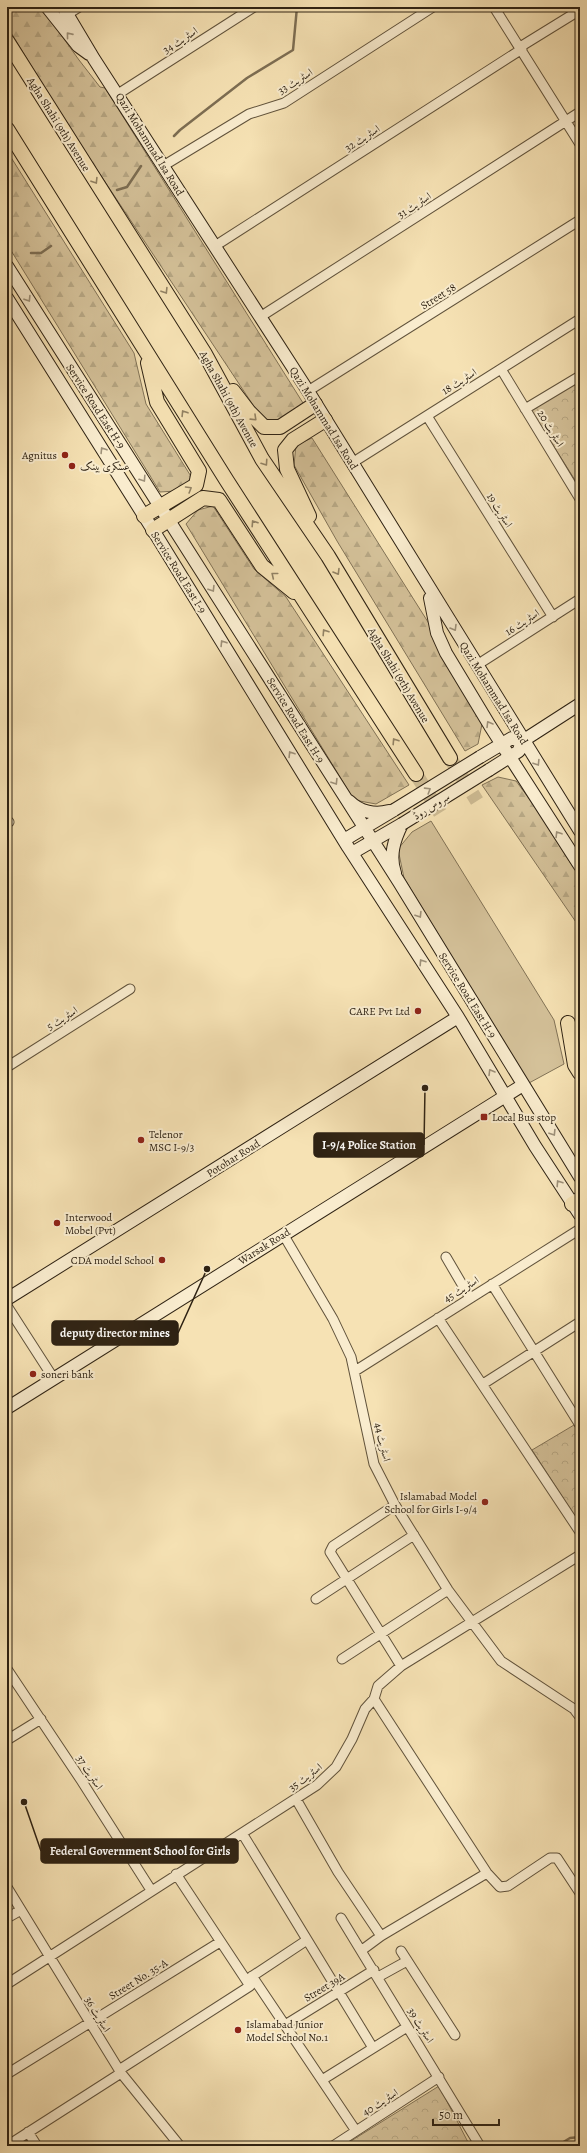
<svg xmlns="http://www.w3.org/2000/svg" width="587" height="2153" font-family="Alegreya,Amiri,serif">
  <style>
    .grass { fill: #d4c199; stroke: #817256 }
    .forest { fill: url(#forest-firs); stroke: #817256 }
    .park { fill: url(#park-crowns); stroke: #817256 }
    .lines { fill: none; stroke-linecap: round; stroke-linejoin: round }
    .stream { stroke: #7d6e53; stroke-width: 2.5 }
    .primary-tunnel { stroke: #cebc94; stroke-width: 14; stroke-dasharray: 14 7; stroke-linecap: butt }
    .street-casing { stroke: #60523b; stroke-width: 11 }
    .secondary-casing { stroke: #2e2213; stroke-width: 14 }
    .primary-casing { stroke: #2e2213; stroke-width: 16 }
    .street { stroke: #f9ecce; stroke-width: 9 }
    .secondary { stroke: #f9ecce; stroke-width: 12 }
    .primary { stroke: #f6e2b4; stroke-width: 14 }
    .secondary-bridge-casing { stroke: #2e2213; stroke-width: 14; stroke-linecap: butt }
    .secondary-bridge { stroke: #f9ecce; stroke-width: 12 }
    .oneway { stroke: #9e917a }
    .oneway2 { stroke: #928264 }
    .poi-dot { fill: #8f2418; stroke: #f9ecce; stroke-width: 1.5 }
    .labels { text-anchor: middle; stroke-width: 4; stroke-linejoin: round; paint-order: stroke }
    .street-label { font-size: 11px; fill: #2e2213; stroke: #f9ecce }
    .poi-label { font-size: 11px; fill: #2e2213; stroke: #f9ecce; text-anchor: start }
    .leader { fill: none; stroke: #2e2213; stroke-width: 1.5 }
    .callout-dot { fill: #2e2213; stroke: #f9ecce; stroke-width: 1.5 }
    .callout { fill: #2e2213; stroke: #2e2213; stroke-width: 1.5 }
    .callout-label { font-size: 12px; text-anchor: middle; font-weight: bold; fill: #fff }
  </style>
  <defs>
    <pattern id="forest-firs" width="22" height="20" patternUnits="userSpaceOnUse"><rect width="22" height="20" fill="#d4c199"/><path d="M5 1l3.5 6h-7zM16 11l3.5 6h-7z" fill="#b6a683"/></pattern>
    <pattern id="park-crowns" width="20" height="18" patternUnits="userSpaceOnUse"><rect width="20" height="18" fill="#d4c199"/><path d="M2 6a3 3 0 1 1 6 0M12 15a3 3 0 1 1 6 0" fill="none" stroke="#b6a683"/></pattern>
  </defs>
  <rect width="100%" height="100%" fill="#f6e2b4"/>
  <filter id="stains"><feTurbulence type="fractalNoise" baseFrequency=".005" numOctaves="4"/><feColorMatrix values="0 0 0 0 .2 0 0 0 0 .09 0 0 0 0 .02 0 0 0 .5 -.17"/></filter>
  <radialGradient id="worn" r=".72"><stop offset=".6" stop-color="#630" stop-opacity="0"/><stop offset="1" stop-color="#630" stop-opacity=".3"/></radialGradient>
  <path class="grass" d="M431,821L554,1020L564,1064L529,1083L404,878L398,849L412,832Z"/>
  <path class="forest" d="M7,7H41L79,60L100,87L105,88L303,403L302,410L282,423L263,420L68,126L7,26Z
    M7,151L134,353L146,404L192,478L176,491L160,492L7,244Z
    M312,438L428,622L482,724L478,744L465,751L337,541L294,465L296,445Z
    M213,506L254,569L286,597L409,785L376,804L354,800L186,524L198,510Z
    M498,777L516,781L536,808L573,867L580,873V928L482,785Z"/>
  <path class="park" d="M580,379V488L531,410Z
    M574,1425L580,1434V1524L532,1450Z
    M439,2086L470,2146H343Z"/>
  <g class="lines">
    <path class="stream" d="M174,136L180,130L247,78L293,50L297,7
      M117,190L127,187L141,166
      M31,253H41L51,246
      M557,2146L570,2138L580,2137"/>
    <path class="primary-tunnel" d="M450,758L477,801
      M416,774L440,813"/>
    <g class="street-casing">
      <path id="street" d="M494,7L580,144
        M68,14L79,7
        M520,47L580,10
        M118,94L254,7
        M163,166L249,114L284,103L433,7
        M215,246L522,49
        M260,317L580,112
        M501,369L580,499
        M308,391L580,220
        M525,409L580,376
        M427,416L553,617
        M352,463L580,319
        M477,665L580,599
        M7,823L9,822
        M7,1067L130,989
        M283,1234L333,1319L351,1357L374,1464L395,1505L448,1590L501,1661L574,1709L580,1717
        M446,1257L470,1298
        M492,1284L580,1425
        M7,1306L54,1379
        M438,1318L580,1532
        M355,1371L580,1229
        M483,1384L580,1322
        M395,1505L333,1546L330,1552L401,1666
        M316,1599L414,1535
        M342,1659L448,1590
        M7,1669L81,1780L151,1890
        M374,1699L487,1873L500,1887L508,1886L550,1858H557L580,1893
        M7,1740L41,1719
        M296,1799L338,1872L381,1936
        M242,1833L373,2048
        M7,1887L121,2073L180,2146
        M7,1918L21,1910
        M341,1918L480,2146
        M362,1950L381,1936L487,1873
        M401,1951L455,2035
        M252,1976L356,2131
        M378,1977L407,1961
        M248,1979L307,1940
        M7,1984L317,1785L336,1767L352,1739L365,1709L374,1699L378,1686L401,1666L580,1555
        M285,2025L374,1970
        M119,2070L250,1986L176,1874
        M7,2074L220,1942
        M322,2080L407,2027
        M28,2132L37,2146
        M7,2146L121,2073
        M333,2146L439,2077"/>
    </g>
    <g class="secondary-casing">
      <path id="secondary" d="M47,7L78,46L89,54
        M63,7L94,59L308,391L580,831
        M7,266L399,882L580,1177
        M7,298L153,530L348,847L458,1017L535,1146L580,1215
        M434,595L430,598L437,633L446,653L490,726L580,866
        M521,742L580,704
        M480,757L512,738L521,742
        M489,770L519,751L521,742
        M349,801C360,812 375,815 389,811
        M344,840L394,810
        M352,853L402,824
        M395,873C389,856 394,840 402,824
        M7,1299L458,1017
        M7,1408C179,1300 351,1192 523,1085"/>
    </g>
    <g class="primary-casing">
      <path id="primary" d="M7,41L205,354L262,459L328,556L450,758
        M7,129L227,481L416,774
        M233,391L249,412L264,427H280L315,404
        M144,516L196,485L199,471L157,402L148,363
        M309,516L287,469L285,450L293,440L325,420
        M153,530L203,498L219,500L262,566L294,592
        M568,1023L575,1065L580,1073
        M572,1204L580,1199"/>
    </g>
    <use href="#street" class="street"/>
    <use href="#secondary" class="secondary"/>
    <use href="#primary" class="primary"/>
    <g class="secondary-bridge-casing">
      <path id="secondary-bridge" d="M394,810L480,757
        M402,824L489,770"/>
    </g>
    <use href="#secondary-bridge" class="secondary-bridge"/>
  </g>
  <defs><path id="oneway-chevron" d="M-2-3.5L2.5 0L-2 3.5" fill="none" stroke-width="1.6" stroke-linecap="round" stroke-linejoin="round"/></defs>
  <g class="oneway">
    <use href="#oneway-chevron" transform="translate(69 35) rotate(-129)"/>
    <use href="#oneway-chevron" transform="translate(28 299) rotate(58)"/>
    <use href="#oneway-chevron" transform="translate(103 450) rotate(-122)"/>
    <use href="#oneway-chevron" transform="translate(143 479) rotate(57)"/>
    <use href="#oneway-chevron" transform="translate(212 589) rotate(58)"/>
    <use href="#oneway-chevron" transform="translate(454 628) rotate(59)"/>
    <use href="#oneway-chevron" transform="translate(223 643) rotate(-122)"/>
    <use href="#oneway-chevron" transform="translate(489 724) rotate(-121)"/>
    <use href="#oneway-chevron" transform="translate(291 754) rotate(-122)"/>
    <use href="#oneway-chevron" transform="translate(537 763) rotate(58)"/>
    <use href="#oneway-chevron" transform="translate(335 782) rotate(58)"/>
    <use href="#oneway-chevron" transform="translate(428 790) rotate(-32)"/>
    <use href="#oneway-chevron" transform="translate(558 834) rotate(-122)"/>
    <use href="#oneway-chevron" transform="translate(419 915) rotate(58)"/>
    <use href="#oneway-chevron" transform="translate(422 962) rotate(-123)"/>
    <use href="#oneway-chevron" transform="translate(491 1072) rotate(-121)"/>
    <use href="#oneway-chevron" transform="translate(553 1133) rotate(58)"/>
    <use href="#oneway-chevron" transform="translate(559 1183) rotate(-123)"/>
  </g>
  <g class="oneway2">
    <use href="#oneway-chevron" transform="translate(95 181) rotate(58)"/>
    <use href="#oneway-chevron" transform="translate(165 291) rotate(58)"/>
    <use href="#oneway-chevron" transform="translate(184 413) rotate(-122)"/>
    <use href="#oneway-chevron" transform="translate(254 418) rotate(44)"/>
    <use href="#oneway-chevron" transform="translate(265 463) rotate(56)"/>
    <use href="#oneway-chevron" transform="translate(189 489) rotate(-31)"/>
    <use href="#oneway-chevron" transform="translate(254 523) rotate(-123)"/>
    <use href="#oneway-chevron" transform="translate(337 572) rotate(59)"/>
    <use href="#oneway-chevron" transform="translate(274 575) rotate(-141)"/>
    <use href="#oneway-chevron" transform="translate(325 632) rotate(-123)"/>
    <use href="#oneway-chevron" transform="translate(395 741) rotate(-123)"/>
  </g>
  <g class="poi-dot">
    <circle cx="65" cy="455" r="4"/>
    <circle cx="72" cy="466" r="4"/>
    <circle cx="418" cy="1011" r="4"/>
    <rect x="480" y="1113" width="8" height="8" rx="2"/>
    <circle cx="141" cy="1140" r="4"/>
    <circle cx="57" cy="1223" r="4"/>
    <circle cx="162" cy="1260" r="4"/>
    <circle cx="33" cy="1374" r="4"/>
    <circle cx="485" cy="1502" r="4"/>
    <circle cx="238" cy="2030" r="4"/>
  </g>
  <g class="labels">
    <g class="street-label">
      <text transform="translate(180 40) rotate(-33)" y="4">اسٹریٹ 34</text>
      <text transform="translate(295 81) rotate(-32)" y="4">اسٹریٹ 33</text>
      <text transform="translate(59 124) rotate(58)" y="4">Agha Shahi (9th) Avenue</text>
      <text transform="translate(362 138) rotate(-33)" y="4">اسٹریٹ 32</text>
      <text transform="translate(150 144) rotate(58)" y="4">Qazi Mohammad Isa Road</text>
      <text transform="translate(414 205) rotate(-33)" y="4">اسٹریٹ 31</text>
      <text transform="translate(438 296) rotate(-32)" y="4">Street 58</text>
      <text transform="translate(459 381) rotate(-32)" y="4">اسٹریٹ 18</text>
      <text transform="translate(229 399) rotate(61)" y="4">Agha Shahi (9th) Avenue</text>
      <text transform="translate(96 406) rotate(57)" y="4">Service Road East H-9</text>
      <text transform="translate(324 418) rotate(58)" y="4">Qazi Mohammad Isa Road</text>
      <text transform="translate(551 428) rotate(59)" y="4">اسٹریٹ 20</text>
      <text transform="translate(500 510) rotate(58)" y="4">اسٹریٹ 19</text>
      <text transform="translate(179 572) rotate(58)" y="4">Service Road East I-9</text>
      <text transform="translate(522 622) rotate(-33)" y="4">اسٹریٹ 16</text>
      <text transform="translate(399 675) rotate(59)" y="4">Agha Shahi (9th) Avenue</text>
      <text transform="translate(494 693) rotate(58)" y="4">Qazi Mohammad Isa Road</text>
      <text transform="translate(296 720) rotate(58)" y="4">Service Road East H-9</text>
      <text transform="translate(431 806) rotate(-32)" y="4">سروس روڈ</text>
      <text transform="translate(468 995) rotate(58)" y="4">Service Road East H-9</text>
      <text transform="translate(62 1018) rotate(-32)" y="4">اسٹریٹ 5</text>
      <text transform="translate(233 1158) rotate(-32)" y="4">Potohar Road</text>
      <text transform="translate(264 1246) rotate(-32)" y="4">Warsak Road</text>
      <text transform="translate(461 1289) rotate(-32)" y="4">اسٹریٹ 45</text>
      <text transform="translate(383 1442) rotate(76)" y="4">اسٹریٹ 44</text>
      <text transform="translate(90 1772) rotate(57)" y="4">اسٹریٹ 37</text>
      <text transform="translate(305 1777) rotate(-37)" y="4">اسٹریٹ 35</text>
      <text transform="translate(138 1979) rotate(-32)" y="4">Street No. 35-A</text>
      <text transform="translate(324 1987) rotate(-31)" y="4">Street 39A</text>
      <text transform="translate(98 2014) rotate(59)" y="4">اسٹریٹ 36</text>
      <text transform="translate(421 2025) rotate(58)" y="4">اسٹریٹ 39</text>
      <text transform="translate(380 2102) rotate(-33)" y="4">اسٹریٹ 40</text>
    </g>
    <g class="poi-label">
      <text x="57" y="459" text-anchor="end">Agnitus</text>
      <text x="80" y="470">عسکری بینک</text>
      <text x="410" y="1015" text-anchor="end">CARE Pvt Ltd</text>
      <text x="492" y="1121">Local Bus stop</text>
      <text x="149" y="1138">Telenor<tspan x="149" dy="13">MSC I-9/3</tspan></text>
      <text x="65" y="1221">Interwood<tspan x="65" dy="13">Mobel (Pvt)</tspan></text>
      <text x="154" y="1264" text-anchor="end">CDA model School</text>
      <text x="41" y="1378">soneri bank</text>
      <text x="477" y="1500" text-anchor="end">Islamabad Model<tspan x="477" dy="13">School for Girls I-9/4</tspan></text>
      <text x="246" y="2028">Islamabad Junior<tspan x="246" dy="13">Model School No.1</tspan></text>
    </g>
  </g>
  <path class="leader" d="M425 1088L424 1145M207 1269L178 1333M24 1802L41 1851"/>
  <g class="callout-dot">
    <circle cx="425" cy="1088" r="4"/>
    <circle cx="207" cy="1269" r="4"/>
    <circle cx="24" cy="1802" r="4"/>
  </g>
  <g class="callout">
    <rect x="314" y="1133" width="110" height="24" rx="4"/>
    <rect x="52" y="1321" width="126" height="24" rx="4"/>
    <rect x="41" y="1839" width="197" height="24" rx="4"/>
  </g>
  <g class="callout-label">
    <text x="369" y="1149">I-9/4 Police Station</text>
    <text x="115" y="1337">deputy director mines</text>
    <text x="140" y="1855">Federal Government School for Girls</text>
  </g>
  <rect width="587" height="2153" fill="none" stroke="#f6e2b4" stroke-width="24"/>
  <rect x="8" y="8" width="571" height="2137" fill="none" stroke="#2e2213" stroke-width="2"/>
  <rect x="12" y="12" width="563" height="2129" fill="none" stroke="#2e2213"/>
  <path d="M433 2119v6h66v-6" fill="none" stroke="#2e2213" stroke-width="2"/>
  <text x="439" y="2119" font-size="12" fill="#2e2213" stroke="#f9ecce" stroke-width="3" paint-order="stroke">50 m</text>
  <rect width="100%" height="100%" filter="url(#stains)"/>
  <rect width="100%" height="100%" fill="url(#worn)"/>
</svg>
